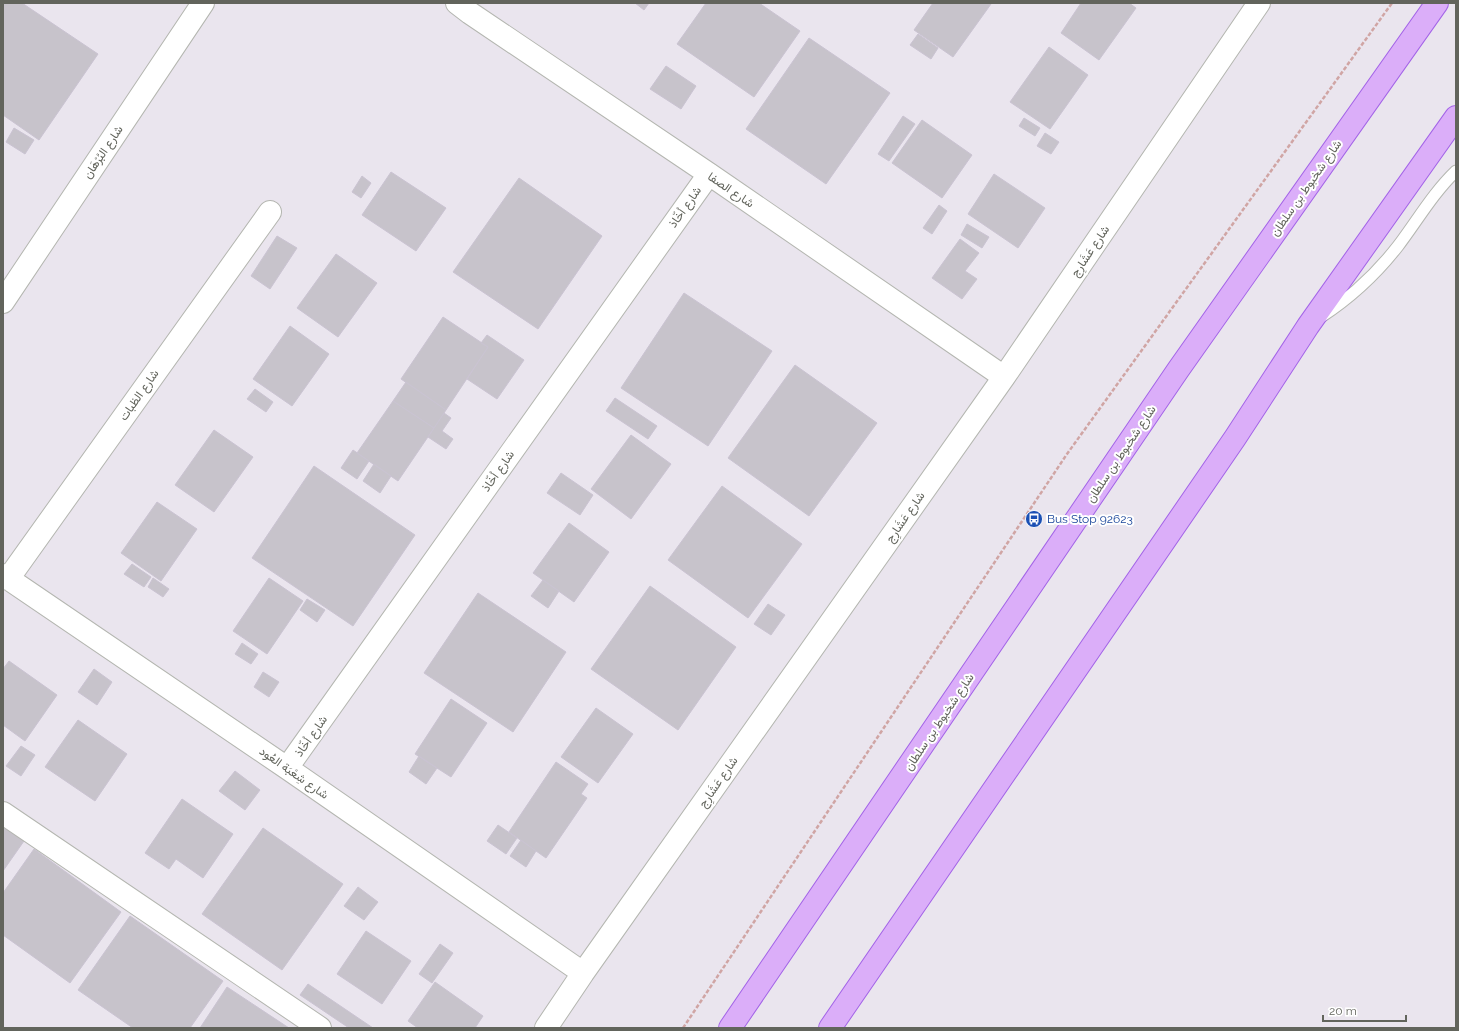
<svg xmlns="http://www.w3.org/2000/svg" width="1459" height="1031" font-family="Raleway,Vazirmatn,sans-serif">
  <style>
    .building { fill: #c7c3cb; stroke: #cac3d2 }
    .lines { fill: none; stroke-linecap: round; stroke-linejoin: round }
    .service-casing { stroke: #b4b6b0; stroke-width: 13 }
    .minor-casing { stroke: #b4b6b0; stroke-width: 24 }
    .primary-casing { stroke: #a364e7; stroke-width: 24 }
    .path { stroke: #d0a5a4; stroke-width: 2.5; stroke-dasharray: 4 2; stroke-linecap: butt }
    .service { stroke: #fff; stroke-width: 11 }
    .minor { stroke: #fff; stroke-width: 22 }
    .primary { stroke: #dbaef9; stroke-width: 22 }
    .labels { text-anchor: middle; stroke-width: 4; stroke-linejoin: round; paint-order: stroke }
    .street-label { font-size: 12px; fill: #62645c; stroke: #fff }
    .transit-label { font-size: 12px; fill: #164399; stroke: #fff; text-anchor: start }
  </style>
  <rect width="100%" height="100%" fill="#eae5ee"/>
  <path class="building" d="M4,3H22L98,54L39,140L3,115V5Z
    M635,3H649L644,10Z
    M706,3H759L800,31L754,97L677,44Z
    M933,3H989L991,4L953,57L914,30Z
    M1081,3H1129L1136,8L1099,60L1061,33Z
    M918,34L938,48L931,59L910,45Z
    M809,38L890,93L826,184L746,129Z
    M1049,47L1088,75L1050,129L1010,102Z
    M666,66L696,86L681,109L650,89Z
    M903,116L915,124L889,161L878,154Z
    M1024,118L1040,128L1035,136L1019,126Z
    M922,120L972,155L942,198L892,163Z
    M14,128L34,140L25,154L6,142Z
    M1045,133L1059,142L1051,154L1037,146Z
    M391,172L446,208L416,251L362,215Z
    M994,174L1045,208L1018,248L968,214Z
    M362,176L371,183L361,198L352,192Z
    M519,178L602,236L538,329L453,272Z
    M939,205L947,211L932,234L923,228Z
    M967,224L989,237L982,248L961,235Z
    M277,236L297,248L270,289L251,276Z
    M960,239L979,253L965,271L977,279L962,299L932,278Z
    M336,254L377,283L338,337L297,308Z
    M684,293L772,351L708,446L621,388Z
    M443,317L488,347L446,410L401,379Z
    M290,326L329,354L292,406L253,379Z
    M487,335L524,360L497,399L467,379L488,347L481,343Z
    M795,365L877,423L809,516L728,458Z
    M406,382L446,410L434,428L393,401Z
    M255,389L273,402L266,412L247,399Z
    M615,398L657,426L648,439L606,411Z
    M393,401L434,428L398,481L357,453Z
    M444,413L451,418L442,431L453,439L446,449L428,437Z
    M214,430L253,457L214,512L175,485Z
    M631,435L671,464L631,519L591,489Z
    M353,450L369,461L357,479L341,468Z
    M374,464L391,476L380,493L363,481Z
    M314,466L415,535L353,626L252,558Z
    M561,473L593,495L580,515L547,493Z
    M722,486L802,544L748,618L668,560Z
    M157,502L197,529L161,581L121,553Z
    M569,523L609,552L574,602L533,573Z
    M132,564L151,577L144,587L124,574Z
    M153,578L169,589L163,597L148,587Z
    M269,578L303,601L267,654L233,631Z
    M543,580L559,591L548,608L531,596Z
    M650,586L736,647L678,730L591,669Z
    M478,593L566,652L513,732L424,673Z
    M307,599L325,610L317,622L300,610Z
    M768,604L785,615L771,635L754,624Z
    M242,643L258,654L251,664L235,654Z
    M9,661L57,695L25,741L3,725V669Z
    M94,669L112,682L97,705L78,692Z
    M263,672L279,682L269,697L254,687Z
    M451,699L487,723L451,777L415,754Z
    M596,708L633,734L598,783L561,757Z
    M78,720L127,754L95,801L45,767Z
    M21,746L35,755L21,776L6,766Z
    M419,756L437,768L426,784L409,772Z
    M556,762L588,784L581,794L587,798L546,858L509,832Z
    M235,771L260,790L245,810L219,791Z
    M182,799L233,834L203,878L176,859L169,869L145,853Z
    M498,825L517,838L506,854L487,841Z
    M3,827L24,841L3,871Z
    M263,828L343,884L282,970L202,914Z
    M521,840L536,851L526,867L510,856Z
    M34,849L121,912L70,983L3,935V893Z
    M358,887L378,902L364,920L344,906Z
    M130,916L223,981L190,1028H133L78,990Z
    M366,931L411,961L382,1004L337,974Z
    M440,944L453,953L432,983L419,974Z
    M435,982L483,1016L475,1028H418L408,1021Z
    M308,984L373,1028H349L300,995Z
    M227,987L289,1028H200Z"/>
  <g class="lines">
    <g class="service-casing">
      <path id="service" d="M1321,317C1350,298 1377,273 1398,246C1417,221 1433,193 1456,171"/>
    </g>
    <g class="minor-casing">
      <path id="minor" d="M457,3L470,13L709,174L1004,377
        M3,302L203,3
        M3,575L287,768L583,973
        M8,579L270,212
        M287,768L709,174
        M3,813L320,1028
        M546,1028L583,973L1004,377L1259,3"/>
    </g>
    <g class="primary-casing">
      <path id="primary" d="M730,1028L1178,370L1437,3
        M830,1028L1235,438L1308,326L1456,117"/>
    </g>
    <path class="path" d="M683,1028L1067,454L1392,3"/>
    <use href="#service" class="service"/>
    <use href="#minor" class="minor"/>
    <use href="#primary" class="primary"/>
  </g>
  <defs>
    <g id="bus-disc" transform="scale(0.9)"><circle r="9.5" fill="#1a4fb4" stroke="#fff"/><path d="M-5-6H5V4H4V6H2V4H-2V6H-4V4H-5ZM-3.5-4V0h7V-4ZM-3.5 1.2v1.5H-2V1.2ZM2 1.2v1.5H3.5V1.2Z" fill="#fff"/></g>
  </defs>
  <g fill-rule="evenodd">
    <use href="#bus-disc" x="1034" y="519"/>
  </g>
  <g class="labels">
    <g class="street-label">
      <text transform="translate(103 152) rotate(-56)" y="4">شارع البُرْهَان</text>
      <text transform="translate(1306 188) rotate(-55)" y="4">شارع شخبوط بن سلطان</text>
      <text transform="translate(731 190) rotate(34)" y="4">شارع الصفا</text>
      <text transform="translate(685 207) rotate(-55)" y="4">شارع أخّاذ</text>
      <text transform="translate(1090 251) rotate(-56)" y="4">شارع عَشَارِج</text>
      <text transform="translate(139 395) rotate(-55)" y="4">شارع الظبات</text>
      <text transform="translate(1121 454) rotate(-56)" y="4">شارع شخبوط بن سلطان</text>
      <text transform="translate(498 471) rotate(-55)" y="4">شارع أخّاذ</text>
      <text transform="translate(905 517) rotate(-55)" y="4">شارع عَشَارِج</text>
      <text transform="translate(939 722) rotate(-56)" y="4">شارع شخبوط بن سلطان</text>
      <text transform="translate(311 736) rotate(-55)" y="4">شارع أخّاذ</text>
      <text transform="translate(294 773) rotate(35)" y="4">شارع شِعْبَة العُود</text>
      <text transform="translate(718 782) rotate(-55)" y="4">شارع عَشَارِج</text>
    </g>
    <g class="transit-label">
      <text x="1047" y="523">Bus Stop 92623</text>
    </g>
  </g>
  <rect width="1459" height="1031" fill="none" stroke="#62645c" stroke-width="8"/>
  <path d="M1323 1015v6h83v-6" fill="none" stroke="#62645c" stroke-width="2"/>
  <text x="1329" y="1015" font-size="12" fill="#62645c" stroke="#ffffff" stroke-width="3" paint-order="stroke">20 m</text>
</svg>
